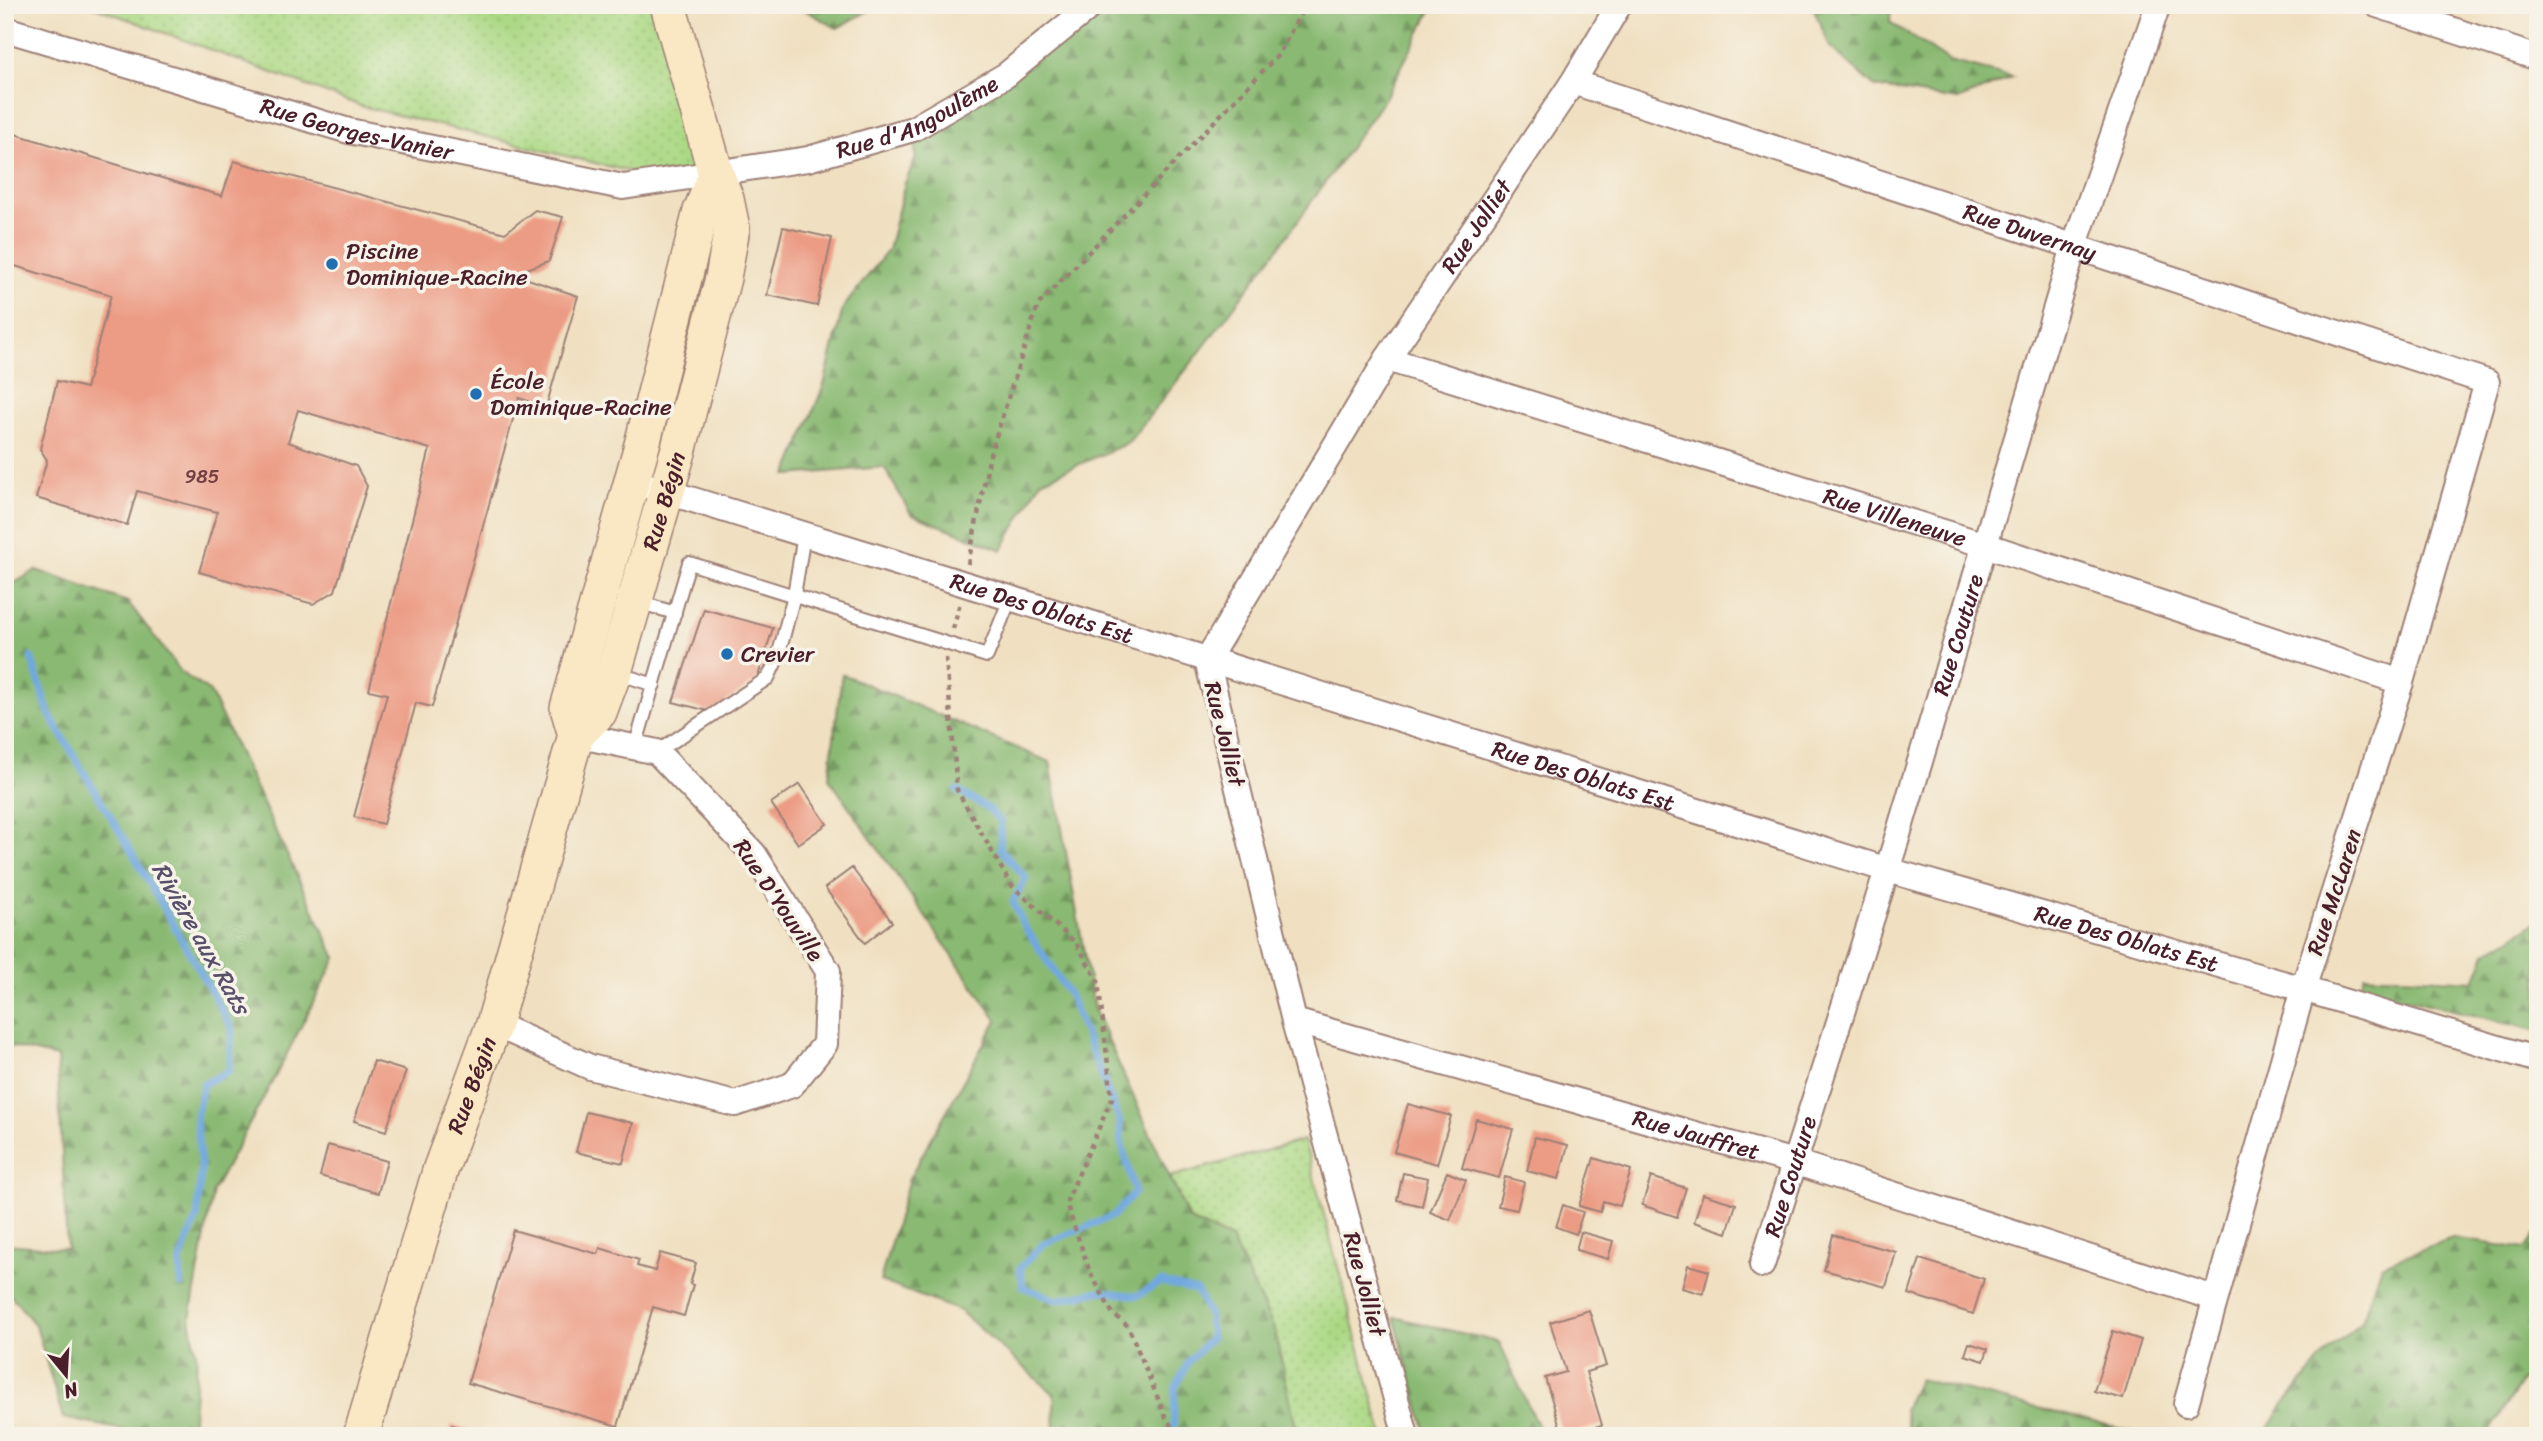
<svg xmlns="http://www.w3.org/2000/svg" width="2543" height="1441" font-family="Sriracha,sans-serif">
  <style>
    .grass { fill: url(#grass-dots); stroke: #7b7c58; stroke-width: 2 }
    .forest { fill: url(#forest-firs); stroke: #6a6c4e; stroke-width: 2 }
    .lines { fill: none; stroke-linecap: round; stroke-linejoin: round }
    .stream { stroke: #71a8df; stroke-width: 7 }
    .building { fill: #ec9b84 }
    .lane-casing { stroke: #9d8076; stroke-width: 16 }
    .street-casing { stroke: #9d8076; stroke-width: 28 }
    .secondary-casing { stroke: #9d8076; stroke-width: 38 }
    .path { stroke: #9d8076; stroke-width: 4.5; stroke-dasharray: 5 5; stroke-linecap: butt }
    .lane { stroke: #fff; stroke-width: 12 }
    .street { stroke: #fff; stroke-width: 24 }
    .secondary { stroke: #fae7c3; stroke-width: 35 }
    .poi-dot { fill: #1f6fb2; stroke: #f7f3e8; stroke-width: 2.5 }
    .labels { text-anchor: middle; stroke-width: 7; stroke-linejoin: round; paint-order: stroke }
    .number-label { font-size: 19px; fill: #723e41 }
    .street-label { font-size: 23px; fill: #4a1f2b; stroke: #f7f3e8 }
    .poi-label { font-size: 23px; fill: #4a1f2b; stroke: #f7f3e8; text-anchor: start }
    .water-label { font-size: 24px; font-style: italic; fill: #584f6a; stroke: #f7f3e8 }
  </style>
  <defs>
    <pattern id="grass-dots" width="8" height="8" patternUnits="userSpaceOnUse" patternTransform="scale(1.75)"><rect width="8" height="8" fill="#acd985"/><path d="M2 2h.1M6 6h.1" fill="none" stroke="#96ba73" stroke-width="1.8" stroke-linecap="round"/></pattern>
    <pattern id="forest-firs" width="22" height="20" patternUnits="userSpaceOnUse" patternTransform="scale(1.75)"><rect width="22" height="20" fill="#89b972"/><path d="M5 1l3.5 6h-7zM16 11l3.5 6h-7z" fill="#72965e"/></pattern>
  </defs>
  <rect width="100%" height="100%" fill="#f7f3e8"/>
  <filter id="ink" filterUnits="userSpaceOnUse"><feTurbulence type="fractalNoise" baseFrequency=".0143" numOctaves="2"/><feDisplacementMap in="SourceGraphic" scale="14" xChannelSelector="R" yChannelSelector="G"/><feConvolveMatrix kernelMatrix="1 2 1 2 8 2 1 2 1" color-interpolation-filters="sRGB"/></filter>
  <filter id="wash" filterUnits="userSpaceOnUse"><feTurbulence type="fractalNoise" baseFrequency=".00686" numOctaves="4" result="noise"/><feDisplacementMap in="SourceGraphic" scale="28" xChannelSelector="R" yChannelSelector="G"/><feGaussianBlur stdDeviation="1.57" result="paint"/><feColorMatrix in="noise" values="0 0 0 0 0 0 0 0 0 0 0 0 0 0 0 0 0 1.4 0 .05"/><feComposite in="paint" operator="in"/></filter>
  <g filter="url(#wash)">
    <rect width="100%" height="100%" fill="#f0e0c1"/>
    <path class="grass" d="M90,5H665L716,174L636,173L361,106Z
      M1304,1140L1383,1436H1298L1274,1329L1231,1239L1189,1220L1170,1177Z"/>
    <path class="forest" d="M796,5H879L837,28Z
      M1092,5H1434L1385,98L1285,239L1193,361L1128,443L1041,481L1002,550L911,514L884,467L787,475L824,385L843,308L888,250L905,183L916,158L913,129Z
      M1812,5H1891L1890,22L1949,61L2013,77L1958,100L1875,87L1830,47Z
      M36,570L128,602L182,673L210,692L336,958L276,1075L213,1191L190,1318L197,1357L192,1436H153L63,1418L36,1326L5,1288V1244L67,1249L57,1057L5,1045V589Z
      M842,674L1050,762L1094,1009L1189,1220L1231,1239L1274,1329L1298,1436H1055L1054,1394L960,1311L880,1281L909,1179L997,1020L829,778Z
      M2538,921V1031L2360,987L2364,975L2475,981L2486,953Z
      M2538,1231V1377L2521,1381L2490,1432L2482,1436H2264L2284,1404L2328,1351L2362,1322L2381,1265L2452,1238L2525,1249Z
      M1394,1317L1499,1342L1542,1436H1427Z
      M1919,1379L2151,1436H1909L1904,1409Z"/>
    <g class="lines">
      <path class="stream" d="M31,657L49,714L134,856L232,1028L229,1071L203,1084L196,1118L201,1169L197,1217L180,1260L181,1285
        M957,790L990,810L1001,822L1000,849L1026,878L1013,902L1023,924L1070,996L1120,1122L1121,1142L1135,1192L1113,1216L1043,1244L1020,1268L1023,1287L1057,1300L1100,1291L1137,1296L1161,1282L1197,1291L1209,1316L1211,1338L1188,1362L1175,1389L1173,1436"/>
    </g>
    <g id="blocks">
      <path class="building" d="M5,131L222,196L234,161L505,233L535,210L563,217L549,261L513,274L578,296L546,407L519,398L432,707L416,703L383,824L354,817L387,694L369,690L430,449L298,410L288,442L356,466L367,486L335,591L313,604L199,572L217,512L137,491L127,525L36,498L47,460L40,449L57,381L86,388L111,295L5,263Z
        M783,227L832,238L817,306L767,295Z
        M704,609L773,628L757,680L712,712L673,702Z
        M800,784L827,824L798,844L771,803Z
        M852,868L892,922L865,943L825,888Z
        M374,1061L406,1071L386,1131L354,1121Z
        M1408,1104L1451,1116L1437,1164L1394,1152Z
        M586,1112L633,1123L623,1163L576,1152Z
        M1476,1119L1513,1129L1499,1178L1462,1168Z
        M1535,1137L1568,1145L1559,1179L1527,1171Z
        M328,1145L387,1161L378,1193L320,1176Z
        M1594,1158L1631,1170L1620,1206L1603,1201L1600,1212L1579,1206Z
        M1447,1172L1466,1180L1450,1220L1430,1212Z
        M1403,1173L1428,1178L1422,1206L1397,1200Z
        M1505,1177L1524,1182L1517,1210L1498,1206Z
        M1651,1177L1686,1188L1677,1217L1642,1205Z
        M1703,1194L1736,1204L1727,1233L1694,1222Z
        M1563,1205L1583,1212L1576,1234L1556,1227Z
        M513,1230L598,1254L600,1248L639,1260L637,1266L655,1271L660,1253L696,1263L690,1284L693,1285L684,1316L653,1307L618,1426L468,1383Z
        M1581,1232L1613,1241L1608,1259L1576,1250Z
        M1833,1235L1896,1252L1886,1287L1824,1270Z
        M1920,1259L1984,1279L1973,1314L1909,1294Z
        M1688,1265L1709,1271L1703,1294L1682,1288Z
        M1589,1310L1606,1366L1586,1372L1602,1425L1563,1436L1545,1378L1566,1372L1550,1322Z
        M2113,1331L2141,1340L2123,1399L2094,1391Z
        M1969,1343L1988,1349L1984,1361L1965,1355Z
        M452,1425L490,1435V1436H449Z"/>
    </g>
  </g>
  <g filter="url(#ink)">
    <use href="#blocks" fill-opacity="0" stroke="#9d8076" stroke-width="2"/>
    <g class="lines">
      <g class="lane-casing">
        <path id="lane" d="M638,602L675,613
          M617,673L654,685
          M635,747L689,563L987,656L1010,599
          M657,752L768,678L778,657L794,595L804,535"/>
      </g>
      <g class="street-casing">
        <g id="street">
          <path d="M2377,5L2538,58"/>
          <path id="s1" d="M5,29L349,131L623,187L808,159L913,129L1006,75L1092,5"/>
          <path id="s2" d="M1573,82L2487,382L2401,682L2303,989L2186,1404"/>
          <path id="s3" d="M1387,359L1985,545L2401,682"/>
          <path id="s4" d="M632,481L1888,870L2303,989L2538,1060"/>
          <path id="s5" d="M1294,1021L1794,1162L2214,1298"/>
          <path d="M494,1024L590,1067L735,1104L792,1085L825,1044L828,971L754,854L657,752L576,735"/>
          <path id="s6" d="M1762,1265L1894,848L2074,247L2158,5"/>
          <path id="s7" d="M1406,1436L1294,1021L1207,660L1387,359L1573,82L1619,5"/>
        </g>
      </g>
      <g class="secondary-casing">
        <g id="secondary">
          <path d="M576,735L568,708L642,445L701,211L716,174"/>
          <path id="s8" d="M361,1436L441,1168L494,1024L576,735L599,712L614,672L678,452L723,278L732,228L726,199L716,174L668,5"/>
        </g>
      </g>
      <path class="path" d="M968,564L990,455L1038,305L1279,54L1305,5
        M953,629L960,603
        M946,658L957,790L1011,885L1076,943L1098,981L1112,1098L1066,1203L1090,1272L1113,1314L1128,1326L1166,1418L1178,1436"/>
      <use href="#lane" class="lane"/>
      <use href="#street" class="street"/>
      <use href="#secondary" class="secondary"/>
    </g>
  </g>
  <g class="poi-dot">
    <circle cx="332" cy="264" r="7"/>
    <circle cx="476" cy="394" r="7"/>
    <circle cx="727" cy="654" r="7"/>
  </g>
  <g class="labels">
    <g class="number-label">
      <text x="202" y="483">985</text>
    </g>
    <g class="street-label">
      <text dy="8" stroke="none"><textPath href="#s1" startOffset="943">Rue d'Angoulème</textPath></text>
      <text dy="8" stroke="none"><textPath href="#s1" startOffset="366">Rue Georges-Vanier</textPath></text>
      <text dy="8" stroke="none"><textPath href="#s7" startOffset="1312">Rue Jolliet</textPath></text>
      <text dy="8" stroke="none"><textPath href="#s2" startOffset="481">Rue Duvernay</textPath></text>
      <text dy="8" stroke="none"><textPath href="#s8" startOffset="987">Rue Bégin</textPath></text>
      <text dy="8" stroke="none"><textPath href="#s3" startOffset="532">Rue Villeneuve</textPath></text>
      <text dy="8" stroke="none"><textPath href="#s4" startOffset="429">Rue Des Oblats Est</textPath></text>
      <text dy="8" stroke="none"><textPath href="#s6" startOffset="660">Rue Couture</textPath></text>
      <text transform="translate(1225 734) rotate(76)" y="8">Rue Jolliet</text>
      <text dy="8" stroke="none"><textPath href="#s4" startOffset="996">Rue Des Oblats Est</textPath></text>
      <text transform="translate(2334 892) rotate(-72)" y="8">Rue McLaren</text>
      <text transform="translate(779 900) rotate(56)" y="8">Rue D'Youville</text>
      <text dy="8" stroke="none"><textPath href="#s4" startOffset="1563">Rue Des Oblats Est</textPath></text>
      <text dy="8" stroke="none"><textPath href="#s8" startOffset="368">Rue Bégin</textPath></text>
      <text dy="8" stroke="none"><textPath href="#s5" startOffset="418">Rue Jauffret</textPath></text>
      <text dy="8" stroke="none"><textPath href="#s6" startOffset="93">Rue Couture</textPath></text>
      <text transform="translate(1365 1284) rotate(75)" y="8">Rue Jolliet</text>
    </g>
    <g class="poi-label">
      <text x="346" y="259">Piscine<tspan x="346" dy="26">Dominique-Racine</tspan></text>
      <text x="490" y="389">École<tspan x="490" dy="26">Dominique-Racine</tspan></text>
      <text x="741" y="662">Crevier</text>
    </g>
    <g class="water-label">
      <text transform="translate(201 938) rotate(60)" y="8">Rivière aux Rats</text>
    </g>
  </g>
  <rect width="2543" height="1441" fill="none" stroke="#f7f3e8" stroke-width="28"/>
  <g transform="translate(66 1375) rotate(162)" stroke="#f7f3e8" stroke-width="5" paint-order="stroke">
  <path d="M0-5L12 26L0 18L-12 26Z" fill="#4a1f2b"/>
  <text y="-10" font-size="19" font-weight="bold" text-anchor="middle" fill="#4a1f2b">N</text>
  </g>
</svg>
